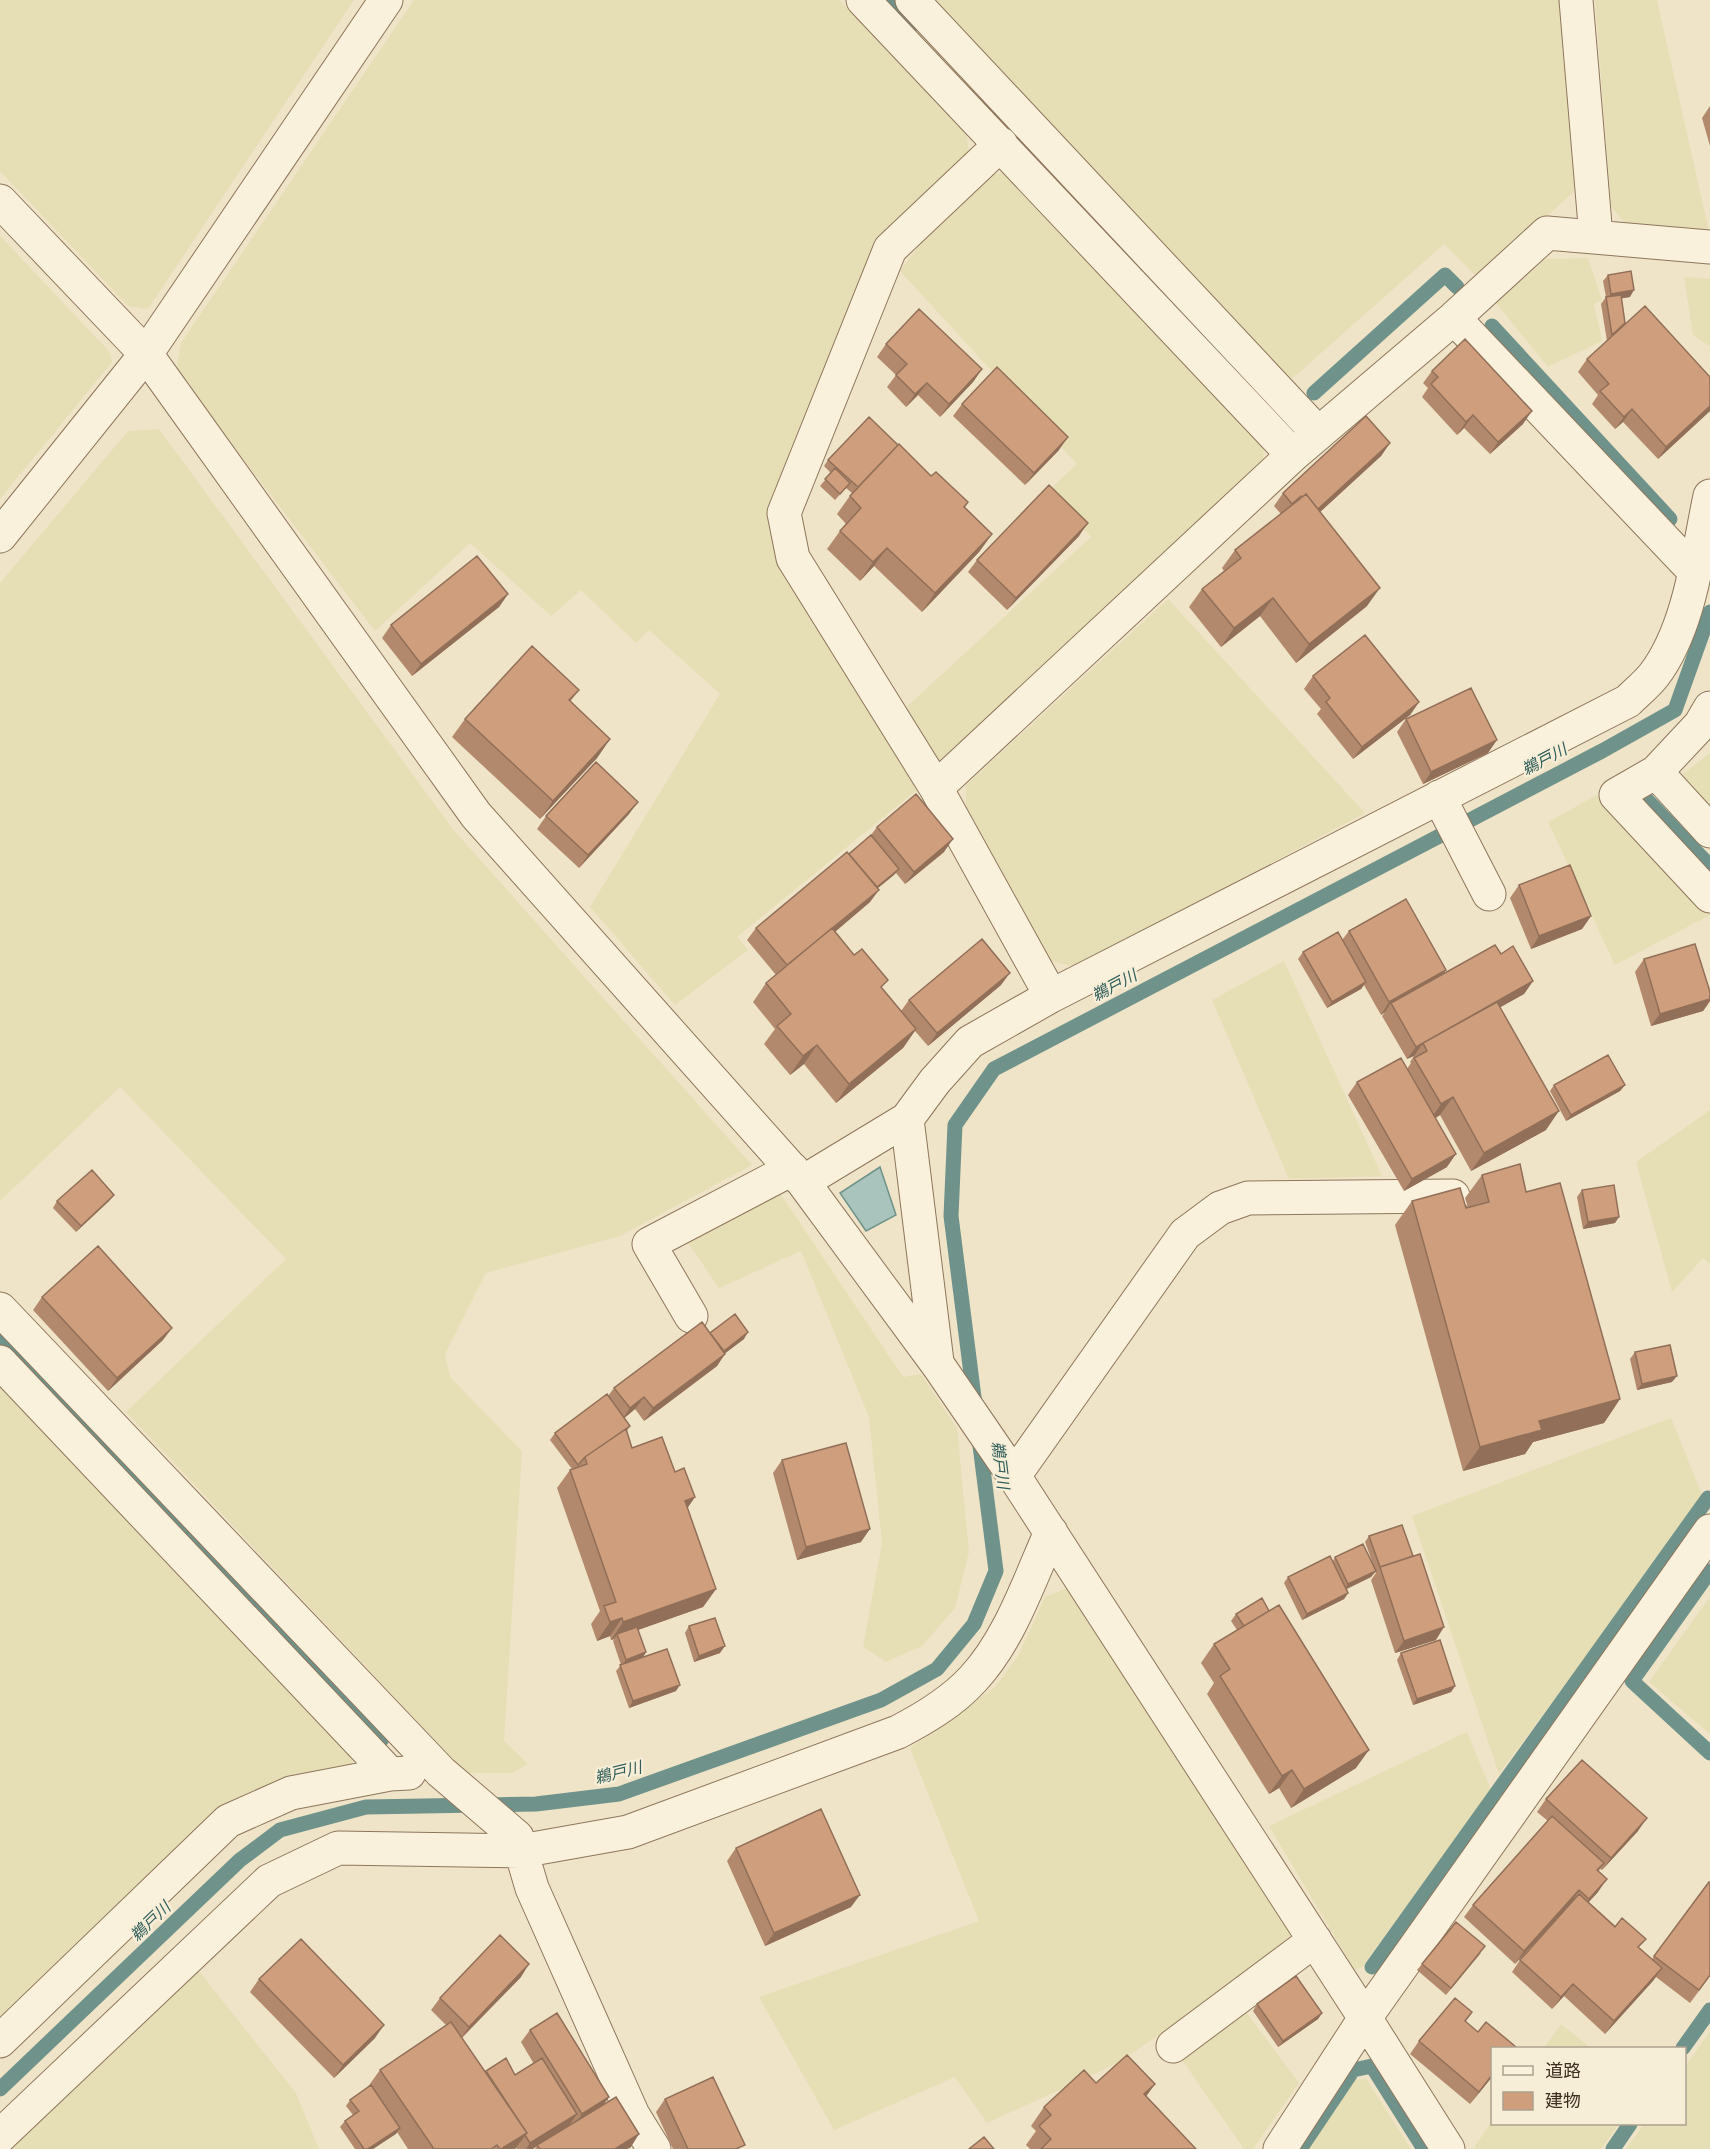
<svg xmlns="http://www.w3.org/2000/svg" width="1710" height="2149" font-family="'PT Serif','Noto Sans JP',serif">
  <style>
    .farmland { fill: #e6deb5 }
    .water { fill: #a9c4bc; stroke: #6f938a; stroke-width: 1.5 }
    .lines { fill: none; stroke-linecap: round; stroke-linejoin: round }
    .stream { stroke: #6f938a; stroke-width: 15 }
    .minor-casing { stroke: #8d765c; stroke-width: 35 }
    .minor { stroke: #faf1dc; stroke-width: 33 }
    .wall { fill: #b2896c }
    .shaded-wall { fill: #916f58 }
    .building { fill: #cf9f7d; stroke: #916f58; stroke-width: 1.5 }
    .labels { text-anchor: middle; stroke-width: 4.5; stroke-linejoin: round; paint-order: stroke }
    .water-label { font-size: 16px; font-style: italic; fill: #2f5d5a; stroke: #f7eed8 }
  </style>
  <rect width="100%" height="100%" fill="#f0e4c8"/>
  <path class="farmland" d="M0,0H354L148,309L128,306L0,171Z
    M414,0H839L966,130L969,153L877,243L769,513L918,789L737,937L748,950L675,1005L590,907L720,694L649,630L636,643L581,590L551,616L470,543L375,631L176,371L181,343Z
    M928,0H1561L1576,190L1478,278L1444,244L1294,377L1279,378Z
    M1595,0H1657L1710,236L1631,229L1611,207Z
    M990,173L1010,174L1264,442L1263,467L951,762L937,764L901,712L1091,537L1048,491L1077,464L900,271L928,234Z
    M0,236L109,351L112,362L0,499Z
    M1588,258L1602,300L1594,304L1602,341L1548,367L1496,303L1546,259Z
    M1684,277L1710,279V346L1693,335Z
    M159,429L452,828L752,1165L620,1236L486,1273L445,1354L450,1377L522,1451L504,1741L528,1764L512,1773H466L126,1412L286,1259L120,1087L0,1201V583L128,431Z
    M1168,599L1365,813L1075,967L1051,961L966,806V785Z
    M1710,753V811L1679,777Z
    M1597,795L1710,915L1615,965L1548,822Z
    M1284,961L1382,1176L1289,1179L1212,1000Z
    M1710,1110V1264L1703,1258L1672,1292L1636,1162Z
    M780,1193L903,1377L921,1374L957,1428L969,1552L955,1608L922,1646L886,1662L863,1647L882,1543L869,1417L801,1251L719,1288L686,1240Z
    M0,1378L354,1749L350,1770L294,1775L229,1805L0,2024Z
    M1671,1418L1703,1497L1499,1774L1412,1516Z
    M1067,1588L1291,1935L1221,1993L1116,2064L987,2123L955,2077L834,2130L759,1997L979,1921L910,1748L995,1687L1018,1656L1045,1597Z
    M1710,1597V1734L1649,1682Z
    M1467,1732L1491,1790L1361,1968L1354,1969L1269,1826Z
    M194,1965L296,2093L319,2149H6Z
    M1246,2012L1299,2083L1253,2149H1244L1182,2060Z
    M1561,2024L1591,2048H1544Z
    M1710,2031V2149H1626L1644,2124H1684L1685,2067Z
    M1366,2079L1411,2149H1303L1349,2080Z
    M1492,2121V2124H1619L1601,2149H1473Z"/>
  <path class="water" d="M880,1167L896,1215L866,1231L840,1193Z"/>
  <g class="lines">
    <path class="stream" d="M890,0L913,24
      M1492,326L1670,519
      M1314,393L1445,275L1457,287
      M1645,798L1710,866
      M0,1334L382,1739
      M975,1405L951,1216L955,1125L994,1069L1602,751L1675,710L1710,612
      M1710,1571L1632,1681L1710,1753
      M1372,1967L1708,1498
      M1683,2048L1710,2010
      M0,2089L240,1860L280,1830L366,1807L536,1804L619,1794L881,1700L937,1669L974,1624L996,1571L979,1438
      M1300,2149L1353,2070L1372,2066L1424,2149
      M1613,2149L1630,2124"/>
    <g class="minor-casing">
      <path id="minor" d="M863,0L1293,455
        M912,0L1318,433
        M1576,0L1596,237
        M1001,144L890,249L784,513L793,558L936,788L1051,996
        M0,201L146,354L476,815L803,1182L938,1365L1014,1476L1365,2018L1448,2149
        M1454,318L1695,572
        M0,536L146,354L386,0
        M1710,708L1700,725L1656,772L1616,795L1710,896
        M1656,772L1710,831
        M936,788L1293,455L1454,318L1547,233L1710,247
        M1439,797L1489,894
        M907,1119L937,1362
        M803,1182L907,1119L935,1081L970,1042L1051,996L1628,701C1636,693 1647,684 1654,675C1690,628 1698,552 1710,496
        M0,1309L441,1772L517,1837L532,1888L633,2115L654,2149
        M691,1316L649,1244L792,1169
        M0,1362L390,1774
        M1014,1476L1185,1234L1220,1208L1248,1198L1453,1196
        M0,2041L228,1821L291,1793L390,1774L409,1773
        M1173,2046L1315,1940
        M0,2136L269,1881L338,1848L521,1851L628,1832L898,1732C925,1718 952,1702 973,1679C1010,1639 1029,1581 1051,1532
        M1280,2149L1365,2018L1710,1531"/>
    </g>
    <use href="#minor" class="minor"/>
  </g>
  <path class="wall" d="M1710,106V146L1702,118Z
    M1608,275L1630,297L1621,298L1625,323L1710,411L1658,459L1623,422L1615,429L1592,404L1598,395L1578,372L1587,359L1607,341L1601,304L1606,297L1603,281Z
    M886,344L982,369L973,382L940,417L918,395L906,407L887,387L896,375L877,357Z
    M1432,371L1523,424L1490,454L1464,428L1457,435L1422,397L1428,388L1423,383Z
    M962,404L1059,450L1025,485L953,416Z
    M1390,443L1381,456L1320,512L1367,606L1296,663L1260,616L1221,647L1189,607L1202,589L1224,571L1222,568L1235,550L1281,514L1274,506L1283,493Z
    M898,445L931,476L968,502L965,507L992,534L979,552L922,612L874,566L860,581L827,549L840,531L846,524L837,514L852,493L846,488L835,500L820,486L831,473L824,466L828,460Z
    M1079,536L1007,610L968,572L977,560Z
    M508,594L499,607L412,676L382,638L391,625Z
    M1313,676L1419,702L1410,715L1353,759L1317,714L1321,709L1304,689Z
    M579,690L570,702L610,739L597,758L540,819L452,737L465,719Z
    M1406,719L1488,753L1423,784L1397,732Z
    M629,814L579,868L537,829L546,816Z
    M877,827L944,852L905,884L896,873L878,888L870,902L835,932L901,1011L909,1000L1001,985L928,1046L915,1031L903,1048L836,1103L804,1064L790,1075L764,1044L775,1029L753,1002L766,983L776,975L747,940L756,928L871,835Z
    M1519,885L1591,916L1582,929L1531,949L1510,898Z
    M1349,931L1446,970L1443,974L1501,954L1533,981L1524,994L1500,1007L1546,1130L1471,1171L1440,1115L1435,1118L1447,1167L1404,1191L1348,1095L1357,1082L1407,1069L1411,1063L1410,1062L1414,1056L1407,1059L1382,1016L1385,1012L1381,1015L1364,985L1361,989L1327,1008L1298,959L1303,952L1342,940Z
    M1644,959L1710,992V1001L1703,1011L1651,1026L1635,972Z
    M1554,1085H1625L1620,1091L1566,1121L1550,1091Z
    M1482,1175L1526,1192L1620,1399L1604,1423L1533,1442L1525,1454L1463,1471L1395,1225L1412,1201L1468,1208L1465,1198Z
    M1582,1190L1615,1223L1583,1229L1577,1197Z
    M114,1195L109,1201L76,1232L53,1208L57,1201Z
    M42,1297L163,1340L108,1391L33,1310Z
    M710,1333L744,1339L725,1353L717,1366L644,1421L635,1409L624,1418L630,1426L627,1431L632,1448L675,1472L695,1497L687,1508L716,1589L703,1607L638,1630L646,1652L643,1657L676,1691L629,1708L616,1671L621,1665L613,1641L614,1639L611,1640L610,1636L597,1641L591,1624L600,1611L557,1488L570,1470L572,1469L550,1440L555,1433L608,1396L614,1388Z
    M1635,1352L1672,1382L1637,1390L1630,1359Z
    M782,1460L861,1542L797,1560L773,1473Z
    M1369,1536L1436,1640L1395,1653L1371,1580L1376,1573L1375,1572L1371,1577L1347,1589L1348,1593L1344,1599L1302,1620L1284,1583L1288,1577L1333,1561L1335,1557L1373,1564L1365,1542Z
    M1236,1614L1356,1768L1291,1808L1279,1788L1269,1794L1207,1694L1214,1683L1201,1663L1214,1644L1237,1630L1231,1621Z
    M689,1626L720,1653L694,1662L685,1633Z
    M1401,1653L1455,1686L1451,1692L1413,1705L1397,1660Z
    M1546,1799L1638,1831L1602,1870L1600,1869L1599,1871L1598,1892L1589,1902L1652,1959L1709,1882L1710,1976L1690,2003L1656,1977L1605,2034L1564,1996L1552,2009L1512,1972L1520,1960L1571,1903L1515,1964L1464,1917L1473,1905L1548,1821L1537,1812Z
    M736,1848L851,1907L765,1946L727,1861Z
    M1481,1953L1446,1995L1417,1970L1422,1964Z
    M521,1977L462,2038L485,2071L515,2075L534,2064L521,2042L530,2030L605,2103L631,2147L627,2149H535L536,2147L533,2149H517L516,2148L515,2149H408L397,2132L373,2149H355L340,2127L345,2121L353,2115L346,2106L350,2100L367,2088L380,2070L446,2025L431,2010L440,1998Z
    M259,1979L375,2038L334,2078L250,1992Z
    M1257,2004L1322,2013L1318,2019L1278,2047L1253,2011Z
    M1472,2012L1465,2022L1492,2077L1470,2104L1410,2054L1419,2041Z
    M1096,2083L1155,2084L1146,2096L1196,2149H1030L1026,2145L1036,2131L1031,2126L1044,2107Z
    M665,2099L736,2149H673L656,2112Z"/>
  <path class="shaded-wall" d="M1634,290L1630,297L1606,301L1611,294Z
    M982,369L973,382L940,417L949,404Z
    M927,383L918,395L906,407L915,394Z
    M1710,406V411L1658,459L1666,447Z
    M1632,409L1623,422L1615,429L1624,417Z
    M1532,411L1523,424L1490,454L1498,442Z
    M1473,415L1464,428L1457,435L1466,422Z
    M1068,437L1059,450L1025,485L1034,473Z
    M1390,443L1381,456L1307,524L1316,511Z
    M1088,523L1079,536L1007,610L1016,598Z
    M992,534L979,552L922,612L935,593Z
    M887,548L874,566L860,581L873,562Z
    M1380,588L1367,606L1296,663L1309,644Z
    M508,594L499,607L412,676L421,664Z
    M1273,598L1260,616L1221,647L1234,628Z
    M1419,702L1410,715L1353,759L1362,747Z
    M610,739L597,758L540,819L553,801Z
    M1497,740L1488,753L1423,784L1431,772Z
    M638,802L629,814L579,868L588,855Z
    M953,839L944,852L905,884L914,872Z
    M899,869L894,875L868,896L873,890Z
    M879,890L870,902L779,979L788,966Z
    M1591,916L1582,929L1531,949L1539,936Z
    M1446,970L1437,983L1391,1003L1385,1012L1381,1015L1389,1002Z
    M1010,973L1001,985L928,1046L937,1033Z
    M1533,981L1524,994L1426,1049L1423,1043L1414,1056L1407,1059L1416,1047Z
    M1366,982L1361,989L1327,1008L1332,1002Z
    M1710,999V1001L1703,1011L1651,1026L1660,1014Z
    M916,1029L903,1048L836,1103L849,1084Z
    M817,1045L804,1064L790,1075L803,1056Z
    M1625,1085L1620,1091L1566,1121L1571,1115Z
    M1453,1097L1440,1115L1428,1123L1441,1104Z
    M1559,1111L1546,1130L1471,1171L1484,1153Z
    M1456,1154L1447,1167L1404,1191L1412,1179Z
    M114,1195L109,1201L76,1232L81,1226Z
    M1619,1217L1615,1223L1583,1229L1588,1222Z
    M172,1328L163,1340L108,1391L117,1378Z
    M748,1332L744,1339L715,1361L719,1355Z
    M725,1354L717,1366L644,1421L653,1408Z
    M1677,1376L1672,1382L1637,1390L1642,1384Z
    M644,1397L635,1409L621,1421L630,1408Z
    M1620,1399L1604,1423L1533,1442L1525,1454L1463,1471L1480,1447L1539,1421Z
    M695,1497L682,1516L685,1501Z
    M870,1529L861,1542L797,1560L806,1547Z
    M1376,1571L1371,1577L1344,1590L1348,1584Z
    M716,1589L703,1607L618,1637L617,1634L614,1639L611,1640L623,1622Z
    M1348,1593L1344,1599L1302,1620L1307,1614Z
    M622,1618L610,1636L597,1641L610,1622Z
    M1444,1627L1436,1640L1395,1653L1404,1641Z
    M725,1646L720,1653L694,1662L699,1656Z
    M646,1652L642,1659L621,1666L626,1660Z
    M680,1685L676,1691L629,1708L633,1701Z
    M1455,1686L1451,1692L1413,1705L1417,1699Z
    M1369,1750L1356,1768L1291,1808L1304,1789Z
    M1292,1770L1279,1788L1269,1794L1282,1776Z
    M1647,1818L1638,1831L1602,1870L1611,1858Z
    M1607,1879L1598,1892L1580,1911L1589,1899Z
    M1579,1890L1571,1903L1515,1964L1524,1951Z
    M860,1895L851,1907L765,1946L774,1933Z
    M529,1964L521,1977L460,2039L469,2027Z
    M1662,1968L1653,1981L1605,2034L1614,2021Z
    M1573,1984L1564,1996L1552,2009L1561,1997Z
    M1322,2013L1318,2019L1278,2047L1283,2041Z
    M384,2025L375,2038L334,2078L343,2065Z
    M1492,2075V2077L1470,2104L1479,2092Z
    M1155,2084L1142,2102L1144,2094Z
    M609,2097L600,2110L573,2127L582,2114Z
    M577,2114L568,2127L537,2145L533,2149H526L530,2143Z
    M400,2128L396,2134L373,2149H368Z
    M527,2133L515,2149H501Z
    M639,2134L631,2147L627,2149H615Z"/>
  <path class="building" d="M1631,271L1634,290L1611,294L1608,275Z
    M1621,295L1625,323L1612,335L1606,297Z
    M1645,306L1710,377V406L1666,447L1632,409L1624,417L1600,391L1609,384L1587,359Z
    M919,309L982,369L949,404L927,383L915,394L896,375L907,364L886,344Z
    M1465,339L1532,411L1498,442L1473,415L1466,422L1431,384L1438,377L1432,371Z
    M997,367L1068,437L1034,473L962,404Z
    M1366,416L1390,443L1318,509L1306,494L1302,497L1301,496L1292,504L1283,493Z
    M869,417L898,445L858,487L828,460Z
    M899,444L931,476L936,472L968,502L964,507L992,534L935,593L887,548L873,562L840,531L861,508L850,496Z
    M835,468L850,483L840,494L825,479Z
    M1049,485L1088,523L1016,598L977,560Z
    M1306,494L1380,588L1309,644L1273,598L1234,628L1202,589L1241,558L1235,550Z
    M477,556L508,594L421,664L391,625Z
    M1365,635L1419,702L1362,747L1326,702L1330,698L1313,676Z
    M532,646L579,690L569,700L610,739L553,801L465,719Z
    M1471,688L1497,740L1431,772L1406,719Z
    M596,762L638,802L588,855L546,816Z
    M916,794L953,839L914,872L877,827Z
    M871,835L899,869L877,887L849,854Z
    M847,852L879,890L787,965L756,928Z
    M1570,865L1591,916L1539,936L1519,885Z
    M1406,899L1446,970L1389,1002L1349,931Z
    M832,928L854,955L862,949L888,980L881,987L916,1029L849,1084L817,1045L803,1056L777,1026L791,1014L766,983Z
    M1338,932L1366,982L1332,1002L1303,952Z
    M982,939L1010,973L937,1033L909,1000Z
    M1695,944L1710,992V999L1660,1014L1644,959Z
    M1495,945L1501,954L1513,946L1533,981L1416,1047L1391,1003Z
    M1497,1002L1559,1111L1484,1153L1453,1097L1441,1104L1414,1058L1427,1051L1423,1043Z
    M1608,1055L1625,1085L1571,1115L1554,1085Z
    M1401,1058L1456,1154L1412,1179L1357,1082Z
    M1520,1164L1526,1192L1560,1183L1620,1399L1539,1421L1542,1430L1480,1447L1412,1201L1460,1188L1466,1208L1489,1202L1482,1175Z
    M92,1170L114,1195L81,1226L57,1201Z
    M1614,1185L1619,1217L1588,1222L1582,1190Z
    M98,1246L172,1328L117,1378L42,1297Z
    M735,1314L748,1332L724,1351L710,1333Z
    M702,1322L725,1354L653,1408L644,1397L630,1408L614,1388Z
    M1670,1345L1677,1376L1642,1384L1635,1352Z
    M607,1394L630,1426L585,1457L578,1465L555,1433Z
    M626,1429L632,1448L662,1437L675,1472L684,1468L695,1497L685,1501L716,1589L623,1622L622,1618L610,1622L604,1606L616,1602L570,1470L587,1464L585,1457Z
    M846,1443L870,1529L806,1547L782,1460Z
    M1402,1525L1413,1556L1380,1567L1369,1536Z
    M1363,1544L1376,1571L1348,1584L1335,1557Z
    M1420,1554L1444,1627L1404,1641L1380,1567Z
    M1330,1556L1348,1593L1307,1614L1288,1577Z
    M1262,1598L1269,1611L1244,1626L1236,1614Z
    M1279,1605L1369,1750L1304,1789L1292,1770L1282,1776L1220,1676L1230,1669L1214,1644Z
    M715,1618L725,1646L699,1656L689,1626Z
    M637,1627L646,1652L626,1660L617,1634Z
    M1440,1640L1455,1686L1417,1699L1401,1653Z
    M667,1649L680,1685L633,1701L620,1665Z
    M1582,1760L1647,1818L1611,1858L1546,1799Z
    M821,1809L860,1895L774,1933L736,1848Z
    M1552,1816L1604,1863L1597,1870L1607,1879L1589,1899L1579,1890L1524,1951L1473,1905Z
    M1709,1882L1710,1883V1975L1699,1990L1654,1956Z
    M1579,1894L1615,1927L1622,1918L1646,1939L1638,1947L1662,1968L1614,2021L1573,1984L1561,1997L1520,1960Z
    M1456,1922L1485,1946L1451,1988L1422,1964Z
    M500,1935L529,1964L469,2027L440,1998Z
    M301,1939L384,2025L343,2065L259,1979Z
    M1296,1976L1322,2013L1283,2041L1257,2004Z
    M1455,1998L1472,2012L1465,2021L1478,2032L1486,2022L1516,2047L1514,2049H1492V2075L1479,2092L1419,2041Z
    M557,2013L609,2097L582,2114L530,2030Z
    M451,2022L527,2133L501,2149H500L497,2145L491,2149H434L380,2070Z
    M1127,2055L1155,2084L1144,2094L1196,2149H1041L1051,2139L1039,2126L1051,2115L1044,2107L1084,2070L1096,2083Z
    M506,2058L515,2075L542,2058L577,2114L530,2143L525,2135L527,2133L486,2071Z
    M713,2077L745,2145L736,2149H688L665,2099Z
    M371,2085L400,2128L368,2149H364L345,2121L359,2111L350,2100Z
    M616,2097L639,2134L615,2149H540L537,2145Z
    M984,2137L994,2149H969Z"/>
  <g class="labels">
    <g class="water-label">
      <text transform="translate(1544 759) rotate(-28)" y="6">鵜戸川</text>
      <text transform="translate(1114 985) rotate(-28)" y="6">鵜戸川</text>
      <text transform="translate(1001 1465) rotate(83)" y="6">鵜戸川</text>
      <text transform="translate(618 1772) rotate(-14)" y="6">鵜戸川</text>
      <text transform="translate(150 1921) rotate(-44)" y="6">鵜戸川</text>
    </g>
  </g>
  <rect x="1491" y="2047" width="195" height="78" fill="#f7eed8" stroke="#ada18e" stroke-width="1.5"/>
  <rect x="1503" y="2066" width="30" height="9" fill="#faf1dc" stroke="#ada18e" stroke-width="1.5"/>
  <text x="1545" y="2077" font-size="18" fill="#3d2e20">道路</text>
  <rect x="1503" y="2092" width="30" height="18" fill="#cf9f7d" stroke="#ada18e" stroke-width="1.5"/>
  <text x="1545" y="2107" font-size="18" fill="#3d2e20">建物</text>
</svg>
